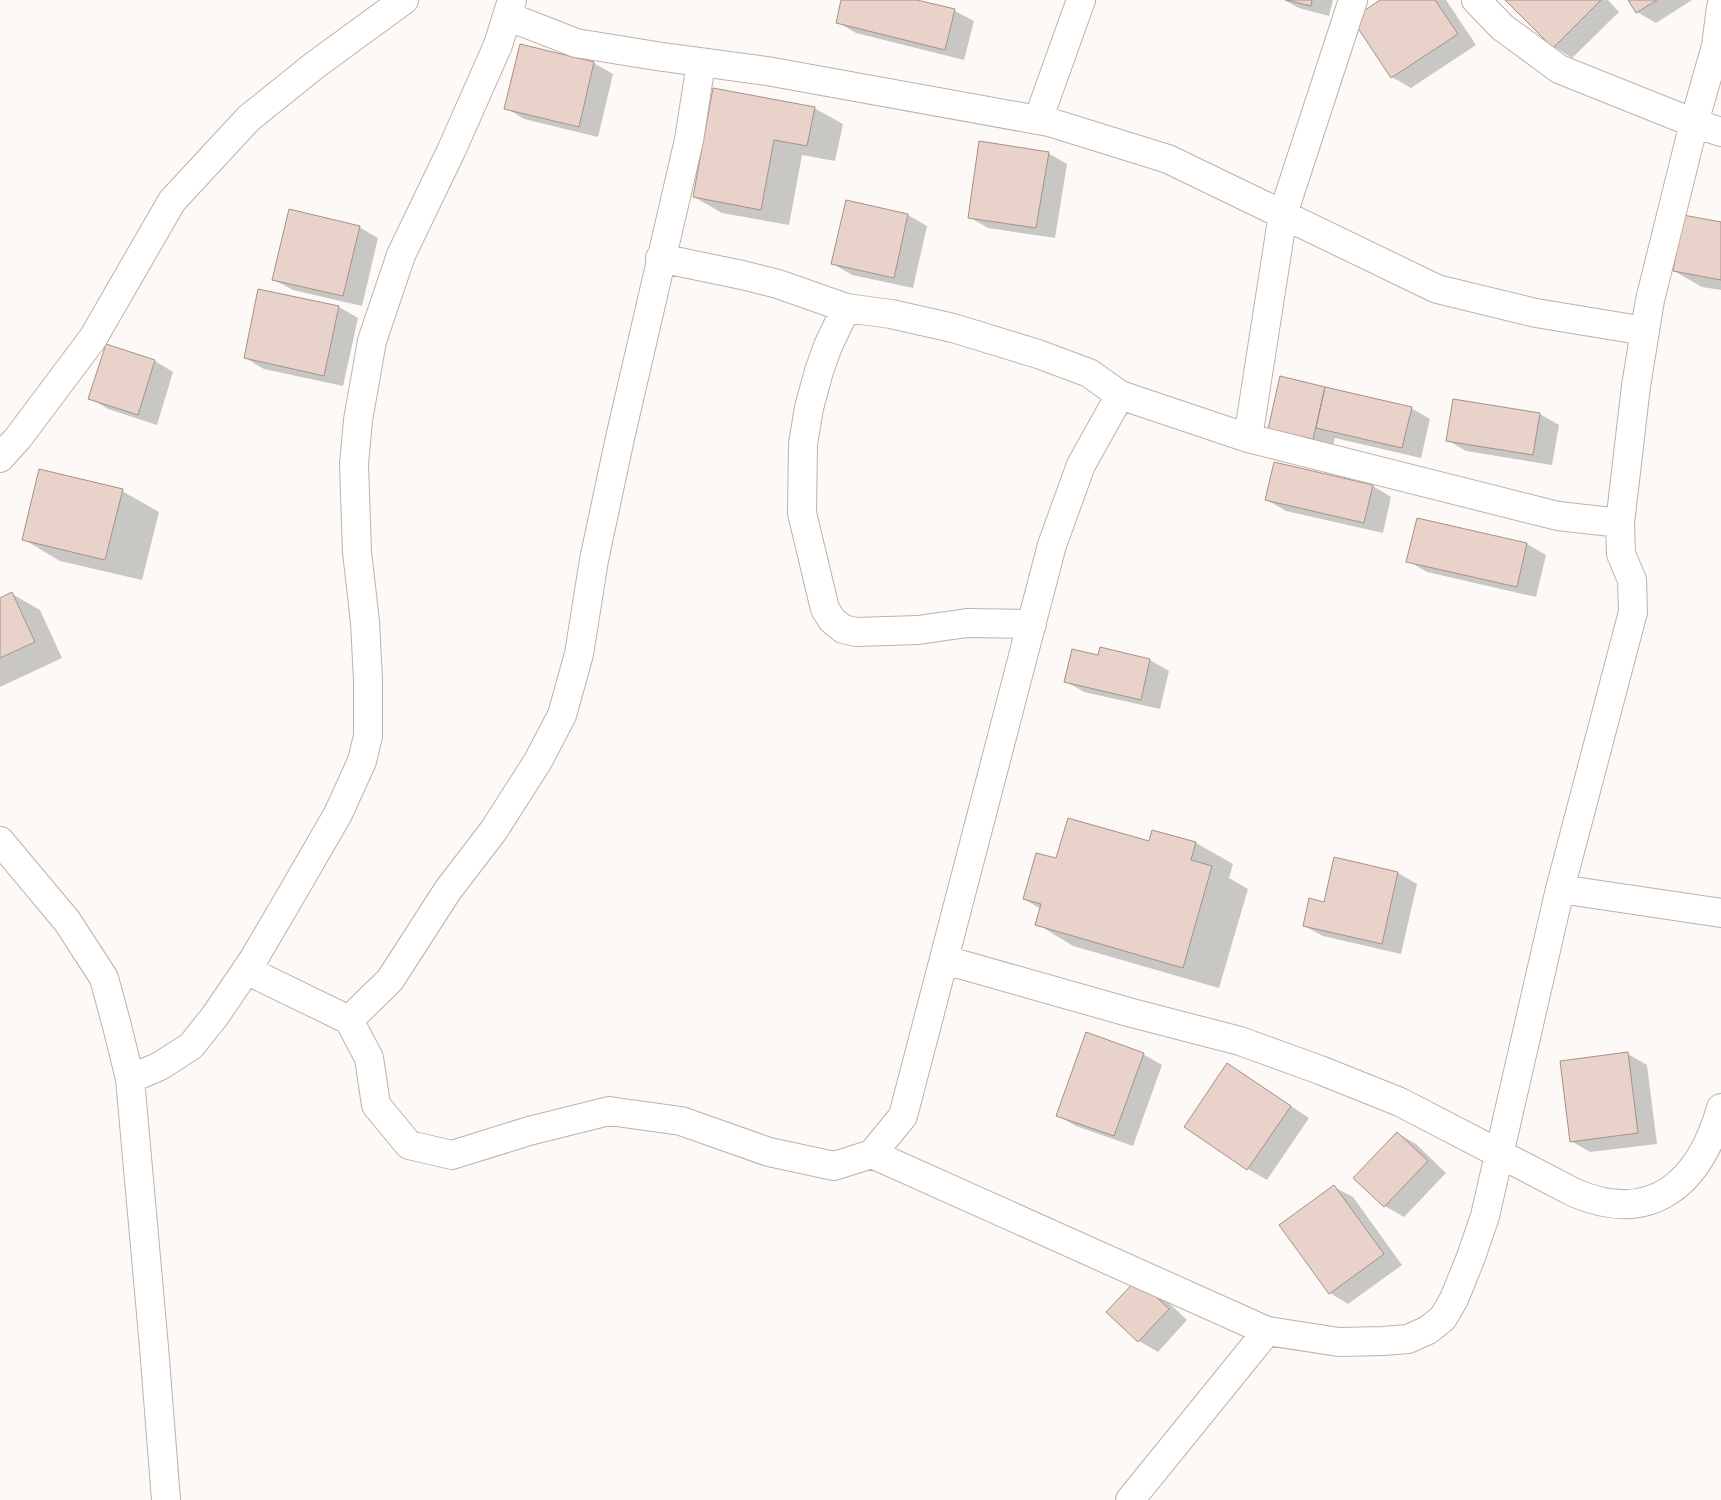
<svg xmlns="http://www.w3.org/2000/svg" width="1721" height="1500" font-family="'PT Sans',sans-serif">
  <style>
    .shadow { fill: #0003 }
    .building { fill: #e8d2ca; stroke: #a5918a }
    .lines { fill: none; stroke-linecap: round; stroke-linejoin: round }
    .minor-casing { stroke: #c2b1a4; stroke-width: 30 }
    .minor { stroke: #fff; stroke-width: 28 }
  </style>
  <rect width="100%" height="100%" fill="#fcf9f6"/>
  <path class="shadow" d="M843,0H912L955,11L974,21L964,60L856,33L837,22Z
    M1284,0H1333L1329,16L1299,8Z
    M1382,0H1446L1476,45L1411,88L1392,77L1354,19Z
    M1507,0H1608L1619,12L1572,58L1554,47Z
    M1630,0H1692L1656,23L1637,12Z
    M521,46L594,63L613,74L598,137L524,119L506,108Z
    M814,108L843,124L835,161L802,155L789,225L722,213L694,197Z
    M1048,153L1067,164L1055,238L988,228L969,217Z
    M908,215L927,226L913,288L852,275L833,264Z
    M1721,223V290L1702,287L1674,271Z
    M359,227L378,238L362,306L293,290L274,280Z
    M259,291L339,307L358,318L343,386L264,369L245,358Z
    M107,346L155,361L173,372L157,425L108,409L90,398Z
    M1281,377L1411,408L1430,419L1421,458L1335,438L1332,449L1288,439L1270,428Z
    M1540,414L1559,425L1552,465L1466,451L1447,440Z
    M1373,486L1391,497L1383,533L1286,511L1267,500Z
    M122,491L159,512L142,580L60,561L23,539Z
    M1418,519L1527,544L1546,555L1536,597L1427,572L1408,561Z
    M12,594L40,610L62,658L0,687V600Z
    M1099,656L1150,660L1169,671L1160,709L1084,692L1065,681Z
    M1153,831L1196,843L1233,864L1229,878L1248,889L1219,988L1073,946L1037,924L1041,909L1024,899L1057,860L1150,843Z
    M1335,859L1398,873L1417,884L1401,954L1323,936L1304,926L1325,903Z
    M1143,1054L1162,1065L1133,1146L1076,1126L1057,1115Z
    M1628,1054L1647,1065L1657,1144L1590,1152L1571,1141Z
    M1228,1065L1246,1076L1309,1118L1267,1180L1248,1169L1186,1127Z
    M1397,1133L1416,1144L1446,1173L1404,1217L1385,1206Z
    M1334,1187L1353,1197L1402,1265L1348,1304L1330,1293Z
    M1156,1291L1187,1320L1158,1352L1139,1341Z"/>
  <path class="building" d="M841,0H917L955,9L945,50L836,23Z
    M1286,0H1312L1311,6Z
    M1380,0H1435L1458,34L1391,78L1352,19Z
    M1505,0H1601L1553,48Z
    M1628,0H1657L1636,13Z
    M520,44L594,62L579,127L504,109Z
    M713,88L815,107L807,146L774,140L761,210L693,197Z
    M979,141L1049,152L1036,228L968,218Z
    M846,200L908,214L894,278L831,264Z
    M289,209L360,226L343,296L272,280Z
    M1683,215L1721,222V280L1673,271Z
    M258,289L339,306L324,376L244,358Z
    M106,344L155,360L138,415L88,399Z
    M1280,376L1325,387L1313,439L1268,429Z
    M1325,387L1412,407L1402,448L1316,428Z
    M1453,399L1540,413L1533,455L1446,441Z
    M1274,462L1373,485L1364,523L1265,500Z
    M39,469L123,489L105,560L22,540Z
    M1417,518L1527,543L1517,587L1406,562Z
    M12,592L35,642L0,658V598Z
    M1100,647L1150,659L1141,700L1064,682L1072,649L1098,655Z
    M1068,818L1149,841L1152,830L1196,842L1191,860L1212,866L1183,968L1035,925L1041,904L1023,899L1036,853L1056,858Z
    M1334,857L1398,872L1382,944L1303,926L1309,898L1324,902Z
    M1086,1032L1144,1053L1114,1136L1056,1116Z
    M1628,1052L1638,1133L1570,1142L1560,1061Z
    M1227,1063L1291,1106L1247,1170L1184,1127Z
    M1397,1132L1428,1161L1384,1207L1353,1178Z
    M1334,1185L1384,1254L1329,1294L1279,1225Z
    M1137,1279L1169,1309L1138,1342L1106,1312Z"/>
  <g class="lines">
    <g class="minor-casing">
      <path id="minor" d="M1721,7L1716,46L1694,123L1721,132
        M507,16L576,43L656,56L767,71L1049,122L1168,159L1437,289L1536,313L1645,331
        M1038,120L1081,0
        M660,258L742,275L778,284L846,308L891,314L953,328L1038,354L1089,373L1120,395L1248,438L1558,516L1620,523
        M846,308L828,346L819,371L809,408L803,444L802,513L825,609L832,620L843,629L856,632L918,630L967,623L1032,624
        M1248,438L1283,214L1353,0
        M0,458L18,438L93,338L172,201L249,118L315,65L404,0
        M0,841L67,921L104,978L117,1026L130,1079L154,1347L166,1500
        M1560,889L1721,913
        M945,960L1132,1013L1240,1041L1320,1070L1400,1102L1575,1193C1653,1226 1700,1182 1721,1108
        M246,970L349,1020L369,1058L376,1105L409,1145L452,1155L529,1131L609,1111L681,1121L769,1152L834,1166L872,1154L903,1116L1052,545L1081,465L1120,395
        M349,1020L390,980L448,890L494,830L538,761L562,715L579,654L594,560L620,438L689,140L701,63
        M130,1079L160,1066L191,1046L215,1016L253,960L290,897L338,814L362,761L368,736V680L365,622L357,552L354,464L358,420L372,341L401,255L452,149L498,45L512,0
        M872,1154L1267,1331L1339,1342L1383,1341L1408,1339L1428,1330L1443,1318L1454,1299L1471,1257L1485,1216L1560,889L1633,612L1632,580L1621,554L1620,523L1636,386L1650,300L1694,123L1559,69L1502,27L1476,0
        M1130,1500L1267,1331"/>
    </g>
    <use href="#minor" class="minor"/>
  </g>
</svg>
